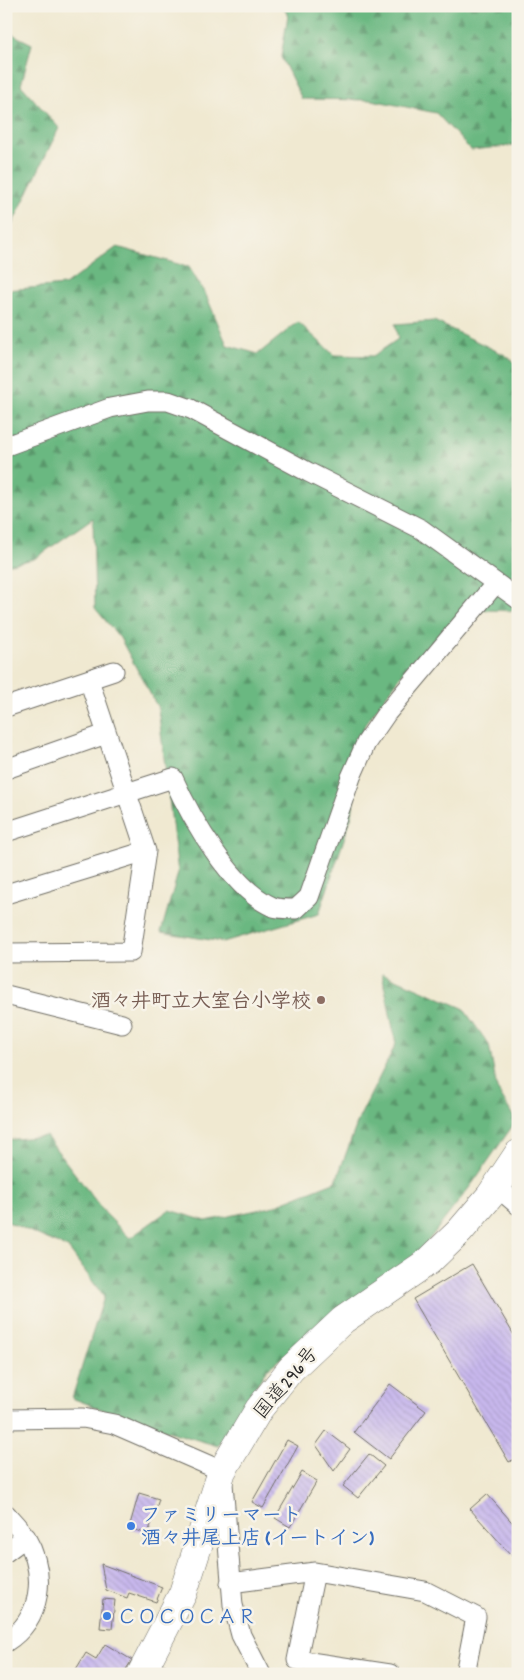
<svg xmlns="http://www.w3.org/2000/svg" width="524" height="1680" font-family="Dekko,'Klee One',sans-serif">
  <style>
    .forest { fill: url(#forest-firs); stroke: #4b7256 }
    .building { fill: url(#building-back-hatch) }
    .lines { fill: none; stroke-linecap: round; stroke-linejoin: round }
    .minor-casing { stroke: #706e65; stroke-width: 21 }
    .highway-casing { stroke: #706e65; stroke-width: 29 }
    .minor { stroke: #fff; stroke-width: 19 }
    .highway { stroke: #fff; stroke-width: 28 }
    .education-dot { fill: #8d6e63; stroke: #f7f3e8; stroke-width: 2 }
    .shop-dot { fill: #3f7fe0; stroke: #f7f3e8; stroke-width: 2 }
    .labels { text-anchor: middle; stroke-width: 5; stroke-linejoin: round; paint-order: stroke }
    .education-label { font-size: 20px; font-weight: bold; fill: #785e54; stroke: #f7f3e8; text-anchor: end }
    .street-label { font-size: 20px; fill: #2b2b2b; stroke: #f7f3e8 }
    .shop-label { font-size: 20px; font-weight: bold; fill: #366cbe; stroke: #f7f3e8; text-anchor: start }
  </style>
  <defs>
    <pattern id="forest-firs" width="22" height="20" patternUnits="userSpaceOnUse" patternTransform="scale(1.25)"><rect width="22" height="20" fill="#6bb881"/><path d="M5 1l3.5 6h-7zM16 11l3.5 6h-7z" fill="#58966a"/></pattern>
    <pattern id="building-back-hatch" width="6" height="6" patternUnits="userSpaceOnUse" patternTransform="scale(1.25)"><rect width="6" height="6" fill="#c8b8ed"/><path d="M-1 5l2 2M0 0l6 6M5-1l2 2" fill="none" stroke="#ac9ecb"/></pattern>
  </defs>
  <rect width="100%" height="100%" fill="#f7f3e8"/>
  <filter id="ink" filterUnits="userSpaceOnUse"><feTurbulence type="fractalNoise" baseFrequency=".02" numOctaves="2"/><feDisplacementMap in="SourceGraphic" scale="10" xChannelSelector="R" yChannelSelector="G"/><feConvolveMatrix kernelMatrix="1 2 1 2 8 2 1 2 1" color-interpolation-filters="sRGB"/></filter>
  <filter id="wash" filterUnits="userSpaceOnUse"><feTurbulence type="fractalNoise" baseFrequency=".0096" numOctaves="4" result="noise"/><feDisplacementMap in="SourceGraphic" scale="20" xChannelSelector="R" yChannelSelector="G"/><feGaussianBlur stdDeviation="1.12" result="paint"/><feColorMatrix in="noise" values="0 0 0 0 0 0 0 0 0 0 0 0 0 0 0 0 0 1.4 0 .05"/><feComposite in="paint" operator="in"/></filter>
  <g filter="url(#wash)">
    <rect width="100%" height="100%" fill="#f0e9d1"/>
    <path class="forest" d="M282,6H518V145L471,150L436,113L372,100L302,99L281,57L288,15Z
      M6,31L32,44L21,85L59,128L6,237Z
      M117,247L189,267L206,295L227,345L258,354L298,322L334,355L373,356L398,339L395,324L434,321L505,355L518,365V611L484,610L409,665L364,726L352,815L319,914L223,942L161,932L178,873L158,708L120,638L95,608L93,518L34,559L6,565V290L65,285Z
      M382,973L463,1008L489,1045L497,1089L516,1121L472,1184L418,1254L267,1369L218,1446L124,1418L72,1398L104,1297L68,1248L6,1221V1140L46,1136L105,1213L130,1238L169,1210L206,1221L271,1207L336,1181L359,1118L396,1044Z"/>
    <g id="blocks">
      <path class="building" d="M472,1264L518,1342V1457L509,1462L413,1299Z
        M390,1384L426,1411L389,1459L354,1432Z
        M326,1431L350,1449L334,1471L316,1445Z
        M287,1440L298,1446L263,1508L252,1502Z
        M369,1454L384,1466L358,1498L343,1486Z
        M302,1472L317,1481L290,1527L275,1518Z
        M139,1493L159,1499L148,1534L129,1528Z
        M487,1494L518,1529V1549L511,1555L470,1509Z
        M101,1564L162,1587L156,1602L129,1593L127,1598L106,1590Z
        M103,1599L115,1600L112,1629L100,1628Z
        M105,1644L132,1660L123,1674H73L86,1653L96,1659Z"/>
    </g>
  </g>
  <g filter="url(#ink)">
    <use href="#blocks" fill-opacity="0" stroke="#706e65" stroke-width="1"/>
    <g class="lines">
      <g class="minor-casing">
        <path id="minor" d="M6,446L110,408L148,401H168L191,409L308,472L421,529L518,599
          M6,707L114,671
          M6,769L106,734
          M6,832L173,778C191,818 231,889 273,907C279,909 289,909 296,909L309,897L351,777L366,743L386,714L496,583
          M6,894L146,851
          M6,953L131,952L146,851L89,680
          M6,995L122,1024
          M497,1187L518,1205
          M6,1419L83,1418L114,1424L222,1471L233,1605L241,1635L261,1674
          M6,1514C13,1522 21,1530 26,1538C47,1574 42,1619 6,1642
          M6,1552L26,1537
          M315,1572L297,1660L390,1674
          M230,1583L315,1572L425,1591L476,1617L465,1674
          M142,1673L161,1674"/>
      </g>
      <g class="highway-casing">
        <path id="highway" d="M141,1674L183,1593L222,1471L259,1409L291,1369L343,1320L429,1261L460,1231L490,1196L518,1154"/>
      </g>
      <use href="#minor" class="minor"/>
      <use href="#highway" class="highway"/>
    </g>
  </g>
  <circle class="education-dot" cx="321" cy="1000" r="5"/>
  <g class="shop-dot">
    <circle cx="131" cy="1526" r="5"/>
    <circle cx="107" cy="1616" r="5"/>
  </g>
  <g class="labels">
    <g class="education-label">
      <text x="311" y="1007">酒々井町立大室台小学校</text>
    </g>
    <g class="street-label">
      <text transform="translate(285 1382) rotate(-50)" y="7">国道296号</text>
    </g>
    <g class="shop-label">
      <text x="141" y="1521">ファミリーマート<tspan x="141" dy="23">酒々井尾上店 (イートイン)</tspan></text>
      <text x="117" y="1623">ＣＯＣＯＣＡＲ</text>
    </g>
  </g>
  <rect width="524" height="1680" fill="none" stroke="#f7f3e8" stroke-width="25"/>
</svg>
